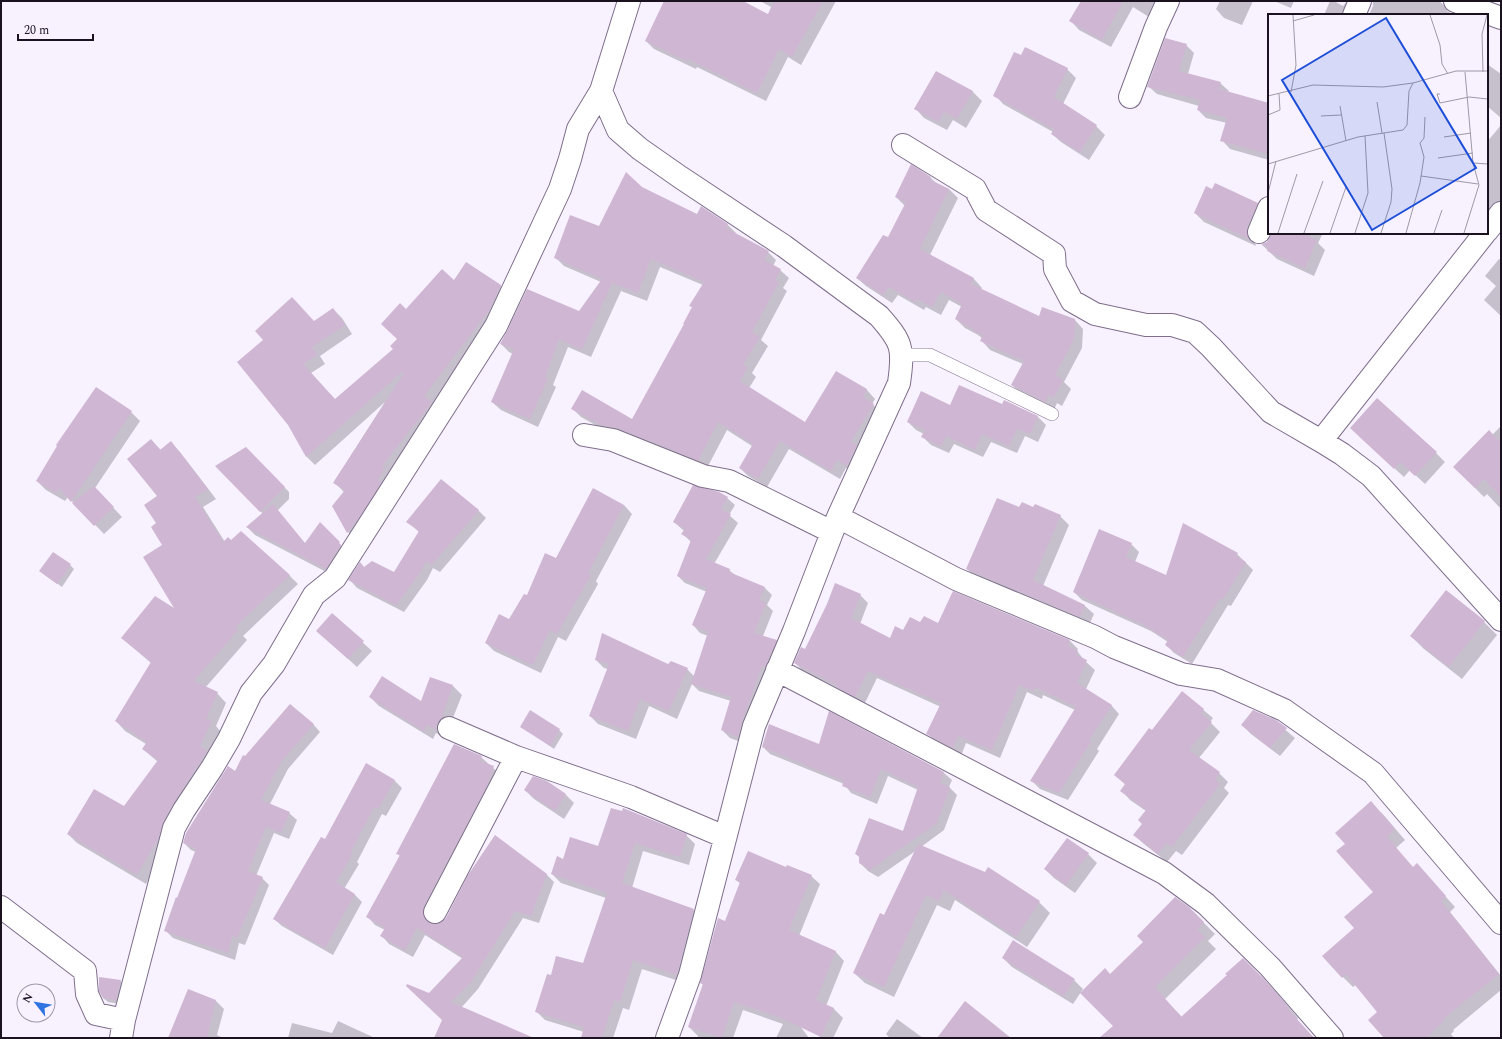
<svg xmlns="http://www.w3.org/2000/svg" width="1502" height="1039" font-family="Spectral,serif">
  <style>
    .shadow { fill: #0003 }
    .building { fill: #cfb6d3 }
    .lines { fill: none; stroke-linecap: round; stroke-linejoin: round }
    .service-casing { stroke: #7e6e8c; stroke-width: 14 }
    .minor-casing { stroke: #7e6e8c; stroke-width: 24 }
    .service { stroke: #fff; stroke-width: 13 }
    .minor { stroke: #fff; stroke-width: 22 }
    .inset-road { fill: none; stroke: #9f98a5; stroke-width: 1 }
    .view { fill: #1d4ed8; fill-opacity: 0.15; stroke: #1d4ed8; stroke-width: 2 }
    .inset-edge { fill: none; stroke: #1a131f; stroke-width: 2 }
  </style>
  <rect width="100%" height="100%" fill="#f8f1ff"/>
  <path class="shadow" d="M665,1H723L768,15L771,7L760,1H836L801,65L788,57L766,101L697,67L696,69L654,49L646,41Z
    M1082,1H1159L1149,17L1133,7L1111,47L1079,30L1071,21Z
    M1220,1H1253L1242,25L1224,18L1216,9Z
    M1274,1H1294L1291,8Z
    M1330,1H1334L1343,6L1347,1H1349L1355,15H1324Z
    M1373,1H1439L1448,9L1447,11L1454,15H1369L1373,6Z
    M1186,45L1194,53L1188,74L1220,83L1229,91L1228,92L1269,104V160L1230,149L1222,140L1227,123L1206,118L1198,110L1199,106L1157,94L1148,86Z
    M1487,64L1501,74V118L1487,106Z
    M1067,69L1076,78L1063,104L1096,126L1105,135L1089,160L1061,142L1052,134L1053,132L1003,104L995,95Z
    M937,72L973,92L982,101L966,128L953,120L947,130L924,118L916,109Z
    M1501,125V217L1498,220L1487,212V142Z
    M930,177L936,183L949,189L958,198L930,255L974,279L982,288L981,290L1040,317L1075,320L1083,329L1082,348L1064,382L1071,389L1062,406L1057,403L1054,410L1021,394L1012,385L1023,364L990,350L982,341L983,339L978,335L965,328L956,319L962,307L949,300L941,315L926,307L924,310L898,295L892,303L866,286L857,278L889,239L905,206L896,197Z
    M642,188L697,216L728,225L736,233L735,235L768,252L776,260L773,266L780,270L789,278L783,288L787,291L761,340L768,346L752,373L756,377L749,388L805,424L836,372L867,390L875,399L872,404L882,413L856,474L846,468L840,479L789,449L767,487L748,476L740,468L752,446L727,430L707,468L611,434L581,417L572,408L633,421L685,325L703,285L660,267L647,301L621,291L591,357L568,347L553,385L556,387L538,427L501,410L492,402L513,354L509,352L501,344L580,312L601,282L564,266L555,257L600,228Z
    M1257,203L1266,212L1256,237L1255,243L1256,246L1204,222L1195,213Z
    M1273,233H1323L1318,243L1325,250L1314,276L1277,259L1262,245L1268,242Z
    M1499,259L1501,260V316L1484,300L1496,286L1485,276Z
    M467,263L501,286L509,295L498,318L433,404L439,411L356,541L348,532L334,506L344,492L334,482L385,402L315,465L307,457L289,425L238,362L314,322L333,309L342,318L352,334L320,356L325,364L311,373L335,400L395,349L406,310L454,281Z
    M1004,401L1038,417L1046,425L1038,442L1025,436L1017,453L991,442L983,457L954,444L949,453L931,445L923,437L924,434L916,430L908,422L950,406H1002Z
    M131,412L140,421L95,488L122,517L104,534L68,497L65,501L46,490L37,481L58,446Z
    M1501,426V509L1487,494L1484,497L1454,467L1492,435Z
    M1360,437L1436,453L1445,462L1425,484L1410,470L1404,477Z
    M151,440L161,450L171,443L180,452L216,499L203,507L225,542L289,575L298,584L243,636L247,640L205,688L217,693L226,703L216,726L220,731L168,846L146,884L77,843L68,834L124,808L158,762L143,749L146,744L125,731L116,721L151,663L122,638L177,610L164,545L157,523L158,497Z
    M246,448L289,492V499L277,511L305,544L328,532L349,554L334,576L255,535L247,527L263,514L217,466Z
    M727,498L735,505L729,515L738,523L714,564L729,570L735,575L765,588L772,595L767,605L773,611L763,636L776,641L784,648L746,744L730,738L722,730L731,701L699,691L692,684L677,719L649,706L636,739L598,724L590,716L608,669L604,668L596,660L669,665L687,669L694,676L708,636L700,633L693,625L707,592L685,583L678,576L691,542L683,534L684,531L674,522Z
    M624,505L632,514L596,581L598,584L566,641L558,637L541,673L494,651L486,643L510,621L557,559Z
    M1033,508L1060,516L1069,525L1043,586L1085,606L1094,614L1089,625L976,578L967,569L1019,509Z
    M478,510L486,518L440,572L433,568L427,580L404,612L357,588L350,580L364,568L395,573L419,532L407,521Z
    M1131,544L1139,552L1135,562L1166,576L1237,554L1253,570L1231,606L1228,605L1192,664L1174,653L1166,645L1168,642L1151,631L1082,600L1074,592Z
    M70,565L74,569L62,587L45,575Z
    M953,593L1070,641L1078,649L1077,651L1085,661L1095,670L1086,689L1111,705L1119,714L1097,749L1099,751L1068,800L1040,789L1032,781L1075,710L1043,695L1042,699L1027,692L1000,758L966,743L961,756L936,742L928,734L941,707L877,678L864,705L846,695L840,689L803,671L795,663L806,650L860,595L868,603L860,624L890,639L904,631L921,624L939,625Z
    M332,614L372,651L357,667L326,639Z
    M1484,622L1497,635L1462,679L1424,649L1411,636Z
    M453,686L462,695L445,738L436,733L433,739L379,706L370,697L422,702Z
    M1183,693L1213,718L1210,722L1220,732L1199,758L1219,773L1228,782L1224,788L1229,793L1182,855L1176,851L1167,862L1144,844L1135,835L1143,824L1146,811L1130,800L1122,791L1126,785L1115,775Z
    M830,713L944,773L952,780L949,787L957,795L944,830L921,847L1039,902L1050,913L1027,947L955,900L950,911L937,905L894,997L865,983L854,973L884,916L917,850L878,877L868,871L860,863V858L856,854L903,832L918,790L888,776L877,804L851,793L844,784L770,754L763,747L819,746Z
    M1275,721L1295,738L1280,756L1251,734L1242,725Z
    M313,724L320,732L288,769L270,804L289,813L297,820L289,839L274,833L256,876L262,878L269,885L245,945L239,943L235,960L173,938L165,930L196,852L191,850L184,843L187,833L228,767L235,773L246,758Z
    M521,726L559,730L563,734L554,749Z
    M481,757L501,775L430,921L431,924L436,925L546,874L554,882L539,923L523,918L478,989L461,1008L508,1038H436L443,1020L429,994L463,959L425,935L413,957L389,944L382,936L385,930L375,925L368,917L400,856L397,853Z
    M366,765L395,781L402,788L386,816L382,814L357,862L359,864L344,889L355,895L362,902L333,955L282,926L274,919L325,841Z
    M546,782L566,795L574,803L564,819L534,799L525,790Z
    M1381,812L1405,840L1396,848L1413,868L1417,865L1455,907L1450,912L1501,976V990L1453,1030L1454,1031L1451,1034L1454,1038H1386L1378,1012L1356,985L1353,987L1343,977L1356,928L1374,892Z
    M686,835L695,844L689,865L643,851L632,888L693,910L702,919L685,983L642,969L629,1010L623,1008L613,1038H582L584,1032L545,1020L536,1011L552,977L584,964L606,898L561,883L552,874L564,860L599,847Z
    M1088,854L1097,863L1075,893L1054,878L1045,869Z
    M787,868L811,876L820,884L799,936L836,952L844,961L826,1006L834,1009L843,1018L833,1038H822L795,1019L809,1038H776L783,1024L743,1010L733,1038H698V1036L689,1027L703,985L701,983L741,884L736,880Z
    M1189,908L1215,934L1208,941L1216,949L1165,999L1182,1017L1228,975L1243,959L1275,991L1298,1018L1297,1020L1314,1038H1119L1114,1026L1110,975Z
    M1003,958L1074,980L1083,989L1073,1004L1012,967Z
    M120,981L124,985L120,1004L108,1002L103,998Z
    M216,1001L224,1009L217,1035L223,1038H169Z
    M897,1019L923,1038H890L886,1034Z
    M338,1021L375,1038H288L292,1023L332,1033Z"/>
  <path class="building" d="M664,1H743L768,14L775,1H823L792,57L779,49L757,93L688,59L687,61L645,41Z
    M1081,1H1123L1102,40L1069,21Z
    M1165,38L1187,44L1179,71L1221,82L1219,89L1269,103V154L1220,141L1227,118L1197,110L1200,100L1147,87Z
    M1025,47L1068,68L1054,97L1097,125L1080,152L1051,134L1054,129L993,96L1014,52L1021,55Z
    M936,71L973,91L957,119L944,112L938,122L914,109Z
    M911,164L931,177L929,179L949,189L920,249L974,278L971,284L1039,316L1042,307L1075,319L1074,339L1055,375L1063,380L1054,398L1048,395L1045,402L1011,385L1024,361L980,341L983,335L973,331V329L955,319L962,304L941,292L932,307L917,299L915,302L889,287L883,295L856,278L883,235L888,237L906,202L895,197Z
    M626,172L642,187L697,214L701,206L728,224L726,228L769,251L764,260L781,269L775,280L779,282L752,332L760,337L743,365L748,367L740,381L805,422L836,371L867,389L863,397L874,404L851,441L857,445L847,466L837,460L831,471L780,441L758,479L739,468L753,444L718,422L698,461L646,439V440L617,428L601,425L571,409L582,390L632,419L684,324H683L692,307L689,306L704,282L651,259L638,293L612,283L582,350L559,339L545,377L548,378L530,419L491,402L514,349L500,344L507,331L527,289L579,311L602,279L554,258L570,215L599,226Z
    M1215,183L1258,203L1247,228V233L1249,239L1194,213L1206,186L1212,189Z
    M1272,233H1300L1317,240L1305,268L1267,251L1269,248L1261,244L1267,242Z
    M466,262L501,285L490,309L424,396L432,402L382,466L385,468L378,480L382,482L360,516L347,533L332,506L345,490L333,483L404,373L402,372L306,457L288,425L237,362L263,340L255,331L292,297L314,321L333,308L345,325L312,347L317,355L303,364L335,399L393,349L390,346L397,339L381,324L400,303L406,309L442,269L454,280Z
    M959,385L1002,404L1004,400L1038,416L1030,434L1017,429L1009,446L982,434L975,450L946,436L941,446L921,437L925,430L907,422L921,391L950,405Z
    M96,387L132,411L71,502L59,488L56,493L36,481L57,446L56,445Z
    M1377,398L1437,452L1415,476L1400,462L1394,469L1350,428Z
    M1489,430L1501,443V497L1484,479L1475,488L1453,467Z
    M151,439L160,450L171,441L208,489L195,497L223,542L228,537L231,540L241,531L290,575L235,627L238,630L194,681L218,692L206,719L212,721L200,746L207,751L173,804L163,822L159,837L137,875L67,834L94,789L124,806L158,760L142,749L147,742L115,721L151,662L121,638L155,596L174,608L143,557L162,545L151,527L156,523L144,505L157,496L127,459Z
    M246,447L285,487L260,512L215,466Z
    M441,479L479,510L432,565L426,561L420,573L396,605L348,580L360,562L364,567L372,561L394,572L419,531L406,522Z
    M693,485L719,492L728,497L721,509L731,514L706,559L730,569L729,572L765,587L759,600L766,603L754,633L777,640L765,667L762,666L742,721L738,737L721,730L731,697L691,684L708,632L692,625L707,588L677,576L691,540L681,534L685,529L673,522Z
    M94,486L114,507L94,526L72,503Z
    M593,488L624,505L588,573L591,575L557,634L550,630L533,665L485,643L499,614L509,619L524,594L527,595L545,553L556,558Z
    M997,498L1019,507L1022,502L1033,507L1035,504L1061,515L1033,580L1085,605L1080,617L966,569Z
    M273,504L305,543L320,522L340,542L339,543L341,545L326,569L246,527Z
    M1183,523L1238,553L1236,556L1246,562L1223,599L1220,598L1183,657L1165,645L1168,640L1142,624L1073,592L1099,529L1132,543L1126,557L1166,575Z
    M53,552L71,564L57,584L39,571Z
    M835,583L861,594L851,618L890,638L895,626L903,630L910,617L920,622L924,616L938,623L953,591L1070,640L1068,646L1078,651L1076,655L1087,660L1077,683L1112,705L1089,740L1091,742L1059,793L1030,781L1076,707L1035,687L1033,691L1019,685L992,750L958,736L953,748L926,734L941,703L868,671L855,697L836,687L837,685L794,663L801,647L805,649L827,604Z
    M1446,590L1485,621L1449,667L1410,636Z
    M332,613L364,641L348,659L316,631Z
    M602,633L668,664L671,661L688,668L669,711L640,699L628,731L589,716L609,664L595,660Z
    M382,676L421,701L430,677L453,685L441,719L437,723L436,730L427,725L424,731L369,697Z
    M1182,691L1204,709L1201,714L1212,722L1189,750L1220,772L1215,779L1220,784L1172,847L1167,843L1158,854L1133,835L1142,824L1138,820L1146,810L1120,791L1125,784L1114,775L1149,728L1152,730Z
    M290,704L314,724L281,762L261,800L290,812L281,833L266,827L248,871L263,877L237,938L232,936L228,953L164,931L176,897L177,898L196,849L183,843L186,833L228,766L235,771L243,755L245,756Z
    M530,710L560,729L550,746L520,727Z
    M1253,710L1276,720L1287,728L1270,748L1241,725Z
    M829,711L944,772L940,783L950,787L937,823L870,870L859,863V856L855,854L869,818L903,831L918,787L881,769L870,797L842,786L844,781L762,747L769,724L819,744Z
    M454,744L482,756L480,761L494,766L486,788L424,906L423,913L425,919L430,923L436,924L442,922L446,918L468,875L495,835L547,874L531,916L515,911L471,982L451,1002L534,1038H434L442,1020L406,986L407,984L429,993L463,957L417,928L405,950L380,936L385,928L366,917L400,855L396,854Z
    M366,763L395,780L378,809L374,807L350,854L352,855L336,882L355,894L325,948L273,919L321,837L325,839Z
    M533,776L547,781L566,794L555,811L524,790Z
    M1371,801L1395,829L1387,837L1413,867L1417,863L1446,896L1441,901L1499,974L1443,1019L1445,1020L1426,1038H1384L1368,1020L1377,1012L1346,974L1342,978L1322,956L1354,928L1344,917L1373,892L1336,851L1345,844L1335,833Z
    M611,808L622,811L623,808L687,834L680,857L635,843L622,883L694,909L677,975L633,960L620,1002L614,1000L602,1038H581L584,1027L535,1012L547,974L551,975L556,956L583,963L607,893L551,874L557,856L563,859L570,837L598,846Z
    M1067,838L1089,853L1066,885L1044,869Z
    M918,844L985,872L988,867L1040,901L1016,937L944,890L939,901L926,895L884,987L853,973L880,913L884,915Z
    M748,851L786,867L787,865L812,875L789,930L836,951L816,1000L834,1008L821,1037L779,1017L734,1002L722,1038L688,1027L703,984L700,983L718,918L725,921L740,882L735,880Z
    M1175,897L1189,907L1204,922L1197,929L1205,937L1155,987L1181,1017L1227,975L1225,974L1243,958L1264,979L1288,1007L1287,1008L1314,1038H1099L1113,1026L1080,993L1105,968L1110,974L1143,942L1137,936Z
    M1013,940L1075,979L1064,996L1002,958Z
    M99,977L121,980L116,1000L103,998L99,991Z
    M188,989L216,1000L207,1038H168Z
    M965,1001L1011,1038H937Z"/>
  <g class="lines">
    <g class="service-casing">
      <path id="service" d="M901,355H930L1052,414"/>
    </g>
    <g class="minor-casing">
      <path id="minor" d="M1455,1L1501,18
        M1354,15L1360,1
        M601,91L618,130L640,149L680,177L784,246L879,316C902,342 904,348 899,383L838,517L794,631L754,726L690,975L667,1038
        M1130,97L1156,27L1168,1
        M903,145L975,189L986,210L1054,254L1055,269L1072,301L1095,314L1146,325H1172L1195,332L1211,347L1271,412L1321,441L1342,454L1371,476L1501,620
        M1487,231L1501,213
        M1259,232L1269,208
        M584,435L613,440L703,476L729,481L832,532
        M1321,441L1485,233
        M838,517L956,579L1095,637L1114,647L1181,674L1217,680L1284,710L1373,773L1501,923
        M777,670L1164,873L1206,904L1270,967L1332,1038
        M449,728L516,757L631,797L725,837
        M1,907L85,971L87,994L96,1014L124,1020
        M435,912L516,757
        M121,1038L124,1020L174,828L184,810L212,768L229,739L251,693L274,664L314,595L335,578L496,326L560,189L570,159L578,129L601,91L629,1"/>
    </g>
    <use href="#service" class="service"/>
    <use href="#minor" class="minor"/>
  </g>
  <g transform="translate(1268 14)">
    <rect width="220" height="220" fill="#f8f1ff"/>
    <path class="inset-road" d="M162,1L172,31L174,50L180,60M25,7L46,1M215,58L214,20L219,1M23,78L28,51L25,1M172,80H169L172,89L201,83L220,85M0,82L45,71L115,73L145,69L188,57H220M109,88L114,119M72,92L78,127M0,101L12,96L11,80M53,102L73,101M176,123L203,119M170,144L205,139M205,149L220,150M0,150L90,123L135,116L139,111L141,77L145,69M153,162L210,170M0,179L8,147M10,219L29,160M36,219L55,167M62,219L78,173M87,219L100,179L97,122M113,219L123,188L124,175L116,119M138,219L152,169L156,143L152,129L156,124L157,103M166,219L174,196M196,219L211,171L205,149L197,58"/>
    <path class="view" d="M118,4L208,154L104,216L14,66Z"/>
    <rect width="220" height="220" class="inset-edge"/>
  </g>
  <rect width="1502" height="1039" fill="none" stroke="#1a131f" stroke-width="4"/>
  <g transform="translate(36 1003) rotate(301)"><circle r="19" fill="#f8f1ff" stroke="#9f98a5"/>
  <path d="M0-3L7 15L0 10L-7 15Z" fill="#3074e1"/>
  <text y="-6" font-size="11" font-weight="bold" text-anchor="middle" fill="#1a131f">N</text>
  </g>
  <path d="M18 34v6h75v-6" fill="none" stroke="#1a131f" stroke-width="2"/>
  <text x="24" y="34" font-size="12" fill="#1a131f" stroke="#f8f1ff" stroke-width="3" paint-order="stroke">20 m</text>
</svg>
